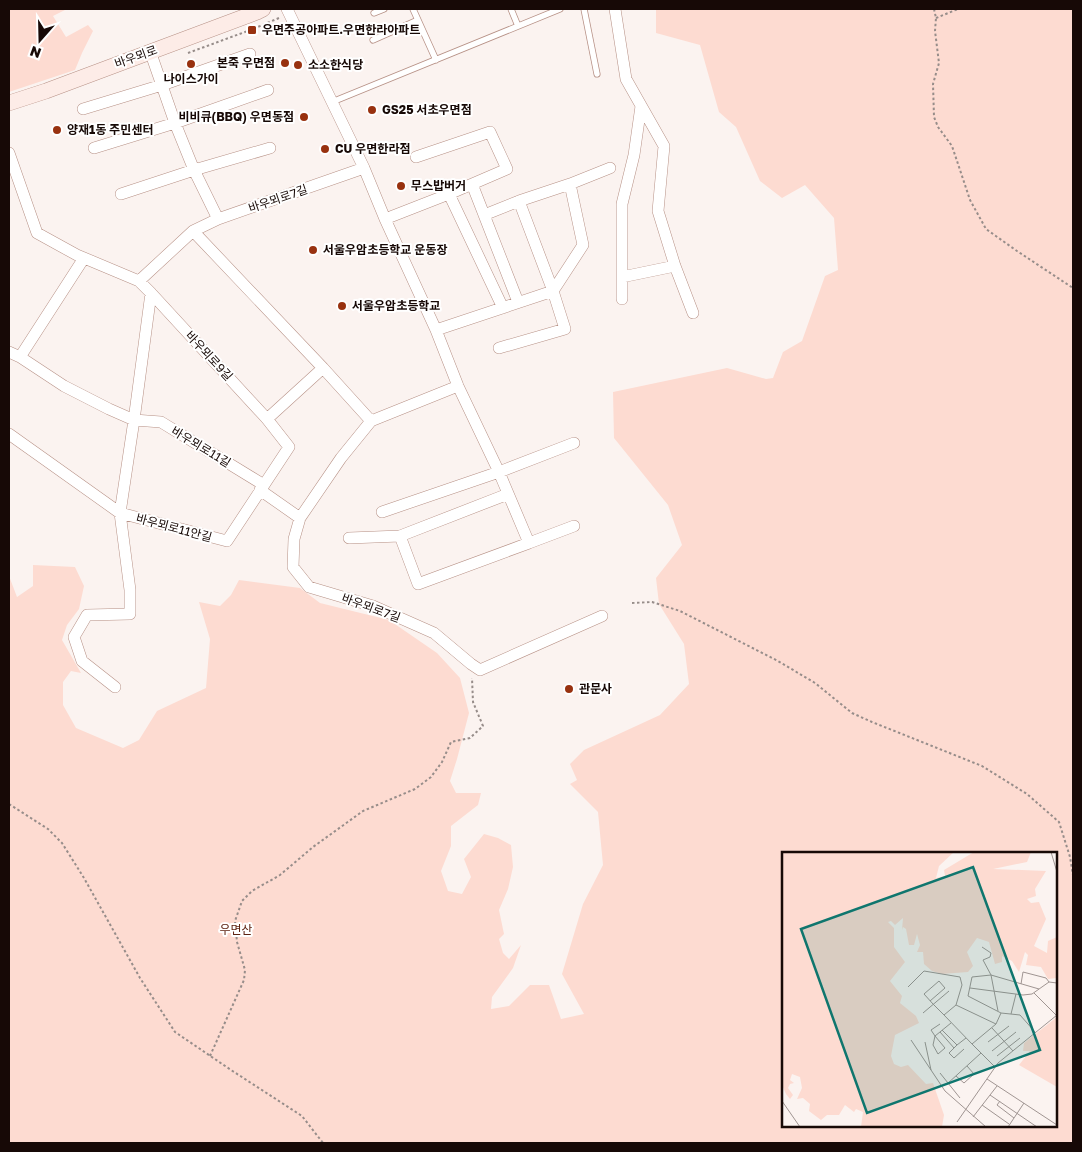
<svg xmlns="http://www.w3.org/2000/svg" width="1082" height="1152" font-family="'Golos Text','Noto Sans KR',sans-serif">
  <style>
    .green { fill: #fddbd1; fill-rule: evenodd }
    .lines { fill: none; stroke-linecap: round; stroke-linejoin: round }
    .lane-casing { stroke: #b79186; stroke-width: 7 }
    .street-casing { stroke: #b79186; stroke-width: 12 }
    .secondary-casing { stroke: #b79186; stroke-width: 16 }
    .path { stroke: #978d8a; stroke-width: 2; stroke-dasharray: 2.5 2.5; stroke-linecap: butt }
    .lane { stroke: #fff; stroke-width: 5.5 }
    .street { stroke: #fff; stroke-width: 11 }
    .secondary { stroke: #fdece7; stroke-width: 15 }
    .poi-dot { fill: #98310f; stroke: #fff; stroke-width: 2 }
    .labels { text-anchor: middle; stroke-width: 4; stroke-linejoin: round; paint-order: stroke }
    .poi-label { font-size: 12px; font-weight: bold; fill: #170906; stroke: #fff; text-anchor: start }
    .street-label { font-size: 12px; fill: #170906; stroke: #fff }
    .park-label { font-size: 12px; fill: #5d2211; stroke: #fff }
    .inset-road { fill: none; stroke: #a09592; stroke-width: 1 }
    .view { fill: #0f766e; fill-opacity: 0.15; stroke: #0f766e; stroke-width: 2.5 }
    .inset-edge { fill: none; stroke: #170906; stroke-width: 2.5 }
  </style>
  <rect width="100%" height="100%" fill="#fbf3f0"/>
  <path class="green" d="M9,9H67L53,16L66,37L88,25L93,31L82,53L75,70L9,92Z
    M656,9H1073V1143H9V576L17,597L33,586V565L75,567L84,586L79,609L67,625L62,640L81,673L71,671L63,682V705L76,728L123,748L139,740L157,711L206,688L210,639L199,602L220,606L231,595L239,580L300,588L320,603L389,620L437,653L460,678L469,713L457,759L450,781L456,793H481L478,805L451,826V846L441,871L448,891L462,894L471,877L464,859L484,834L498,838L511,845L513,867L508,889L499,910L504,934L499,939L503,953L509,959L521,945L513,968L492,997L491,1009L509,1006L530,985H549L561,1019L584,1014L562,974L583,904L603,865L598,812L570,784L577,780L570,764L584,750L660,715L689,684L684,644L659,604L656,578L682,545L668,505L614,438L613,392L727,368L766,379L773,378L783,352L802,341L825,276L838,270L834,218L805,185L782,198L760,181L736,127L719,112L700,45L656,33ZM783,853H1056V1126H783Z"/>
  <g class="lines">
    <g class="lane-casing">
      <path id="lane" d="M413,9L436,60
        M511,9L518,26
        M584,9L597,74
        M374,13L384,9
        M373,40L418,20
        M332,102L560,9"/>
    </g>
    <g class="street-casing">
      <path id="street" d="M287,9L364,168L385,219L436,330L458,386L499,472L529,543L418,584L400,536L508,494
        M615,9L626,79L664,146L658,211L675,266L693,313
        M150,51L175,123L194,170L218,219
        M83,109L162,85L250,54
        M94,148L175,123L268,90
        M9,153L37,233L77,255L139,281L151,293L267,419L289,447L227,541L120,513L9,434
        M416,157L490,132L507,169L449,194
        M472,184L518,302
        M570,184L583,245L553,291L519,201Z
        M570,184L610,168
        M121,194L194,170L270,148
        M484,215L519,201
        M385,219L449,194L503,308
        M193,231L323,368L371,421
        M622,277V204L634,155L641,106
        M139,281L193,231L218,219L364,168
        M622,299V277L675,266
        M436,330L553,291L565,329L499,348
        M9,352L20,357L64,386L109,409L134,420L161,422L264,485
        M20,357L84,258
        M458,386L371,421L341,458L300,518L294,539L293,567L309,587L373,606L434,633L471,664L480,670L602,616
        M267,419L323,368
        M260,490L300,518
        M382,512L499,472L574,443
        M349,538L400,536
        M529,543L574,526
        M115,687L82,661L74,637L87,615L130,614V590L120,513L134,420L151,293"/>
    </g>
    <g class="secondary-casing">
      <path id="secondary" d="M9,103L46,91L257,12L263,9"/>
    </g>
    <path class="path" d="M934,9L936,18L935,31L939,63L933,84L934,117L938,127L952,146L970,200L986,229L1017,251L1073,288
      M936,18L958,9
      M188,53L253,29L279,18
      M632,603L652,602L680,611L778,661L815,683L852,713L872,722L982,766L1027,794L1059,822L1070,857L1073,875
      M9,804L48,829L62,843L84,878L140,978L175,1032L231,1070L302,1116L323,1143
      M210,1056L244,980L245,970L237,942L235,921L242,901L252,891L280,875L313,847L363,811L415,789L431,777L442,762L451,742L470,738L483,726L473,702L472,678"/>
    <use href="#lane" class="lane"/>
    <use href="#street" class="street"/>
    <use href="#secondary" class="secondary"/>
  </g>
  <g class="poi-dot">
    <rect x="247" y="25" width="10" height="10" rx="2.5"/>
    <circle cx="285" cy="63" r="5"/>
    <circle cx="191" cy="64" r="5"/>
    <circle cx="298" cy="65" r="5"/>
    <circle cx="372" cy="110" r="5"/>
    <circle cx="304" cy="117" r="5"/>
    <circle cx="57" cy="130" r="5"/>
    <circle cx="325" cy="149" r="5"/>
    <circle cx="401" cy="186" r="5"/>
    <circle cx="313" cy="250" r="5"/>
    <circle cx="342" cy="306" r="5"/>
    <circle cx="569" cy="689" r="5"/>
  </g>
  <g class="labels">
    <g class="poi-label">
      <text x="262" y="34">우면주공아파트.우면한라아파트</text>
      <text x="275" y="67" text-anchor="end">본죽 우면점</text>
      <text x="308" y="69">소소한식당</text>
      <text x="191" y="83" text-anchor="middle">나이스가이</text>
      <text x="382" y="114">GS25 서초우면점</text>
      <text x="294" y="121" text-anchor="end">비비큐(BBQ) 우면동점</text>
      <text x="67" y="134">양재1동 주민센터</text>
      <text x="335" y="153">CU 우면한라점</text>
      <text x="411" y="190">무스밥버거</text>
      <text x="323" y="254">서울우암초등학교 운동장</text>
      <text x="352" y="310">서울우암초등학교</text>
      <text x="579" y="693">관문사</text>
    </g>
    <g class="street-label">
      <text transform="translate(136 57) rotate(-20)" y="4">바우뫼로</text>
      <text transform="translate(278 199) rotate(-19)" y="4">바우뫼로7길</text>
      <text transform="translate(209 356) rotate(47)" y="4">바우뫼로9길</text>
      <text transform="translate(201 447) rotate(31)" y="4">바우뫼로11길</text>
      <text transform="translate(174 528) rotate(15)" y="4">바우뫼로11안길</text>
      <text transform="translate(371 608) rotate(20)" y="4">바우뫼로7길</text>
    </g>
    <g class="park-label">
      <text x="236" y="934">우면산</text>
    </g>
  </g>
  <g transform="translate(782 852)">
    <rect width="275" height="275" fill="#fbf3f0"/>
    <path d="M0,0H172L157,14L154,26L163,24L162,18L192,0H249L245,10L211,17L264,19L253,37L254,44L245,47L249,51L257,50L264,67L252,94L265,101L266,89L275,85V126L266,127L259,115L244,113L246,103L243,100L237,120L230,109L220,104V110L213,112L207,90L195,86L185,100L191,114L186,120L160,122L150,119L142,112L141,100H135L138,93L135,82L132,93H127L124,77L121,75L120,78L121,66L113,73L109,69L106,70L112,76V95L123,110L108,129L120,144L118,151L134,164L137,171L113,183L109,204L112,212L119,215L126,213L144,232L151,231L162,263L160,275H79L81,260L74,257L72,260L63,253L57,263H45L39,268L27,259L28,252L21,246L15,247L20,236L18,225L10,222L8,228L12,231L8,232L6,236L11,243L8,247L4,242L0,233ZM275,165V235L237,213L248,199H241L242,191Z" fill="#fddbd1"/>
    <path class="inset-road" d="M269,0L275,20M200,95L209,101L208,105L201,108L209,123L216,159M239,132L241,120L264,126L267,130M126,135L142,119L178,125L180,133L174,153L162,163M188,136L241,143L250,142L267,130L275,131M252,141L274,163M148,149L163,136L157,129L142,142L151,152L162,163L190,192L213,215M174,153L214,172M141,161L167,139M229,162L234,142M158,172L149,178L153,184L169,171M210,176L231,199M160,178L175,193L184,186M158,180L172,196M253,180L238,163L219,161L186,144L190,125L209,123L257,137M153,184L163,196L156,202L151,193ZM129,188L163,239L204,275M143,190L149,218M206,190L227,174M190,192L214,172L219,161M175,193L167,201L172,206L182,197M210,199L234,180M215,204L238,186M158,221L178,246M174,224L182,231L192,222L185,214M205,227L275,273M165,232L199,201M208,243L255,275M0,249L18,275M218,249L215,253L232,266M200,253L227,272M191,265L215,234M175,270L216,211L275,163M226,275L242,251"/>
    <path class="view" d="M191,15L258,198L85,261L19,77Z"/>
    <rect width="275" height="275" class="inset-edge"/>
  </g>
  <rect width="1082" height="1152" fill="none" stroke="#170906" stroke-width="20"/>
  <g transform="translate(40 40) rotate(200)" stroke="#ffffff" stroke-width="4" paint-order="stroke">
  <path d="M0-4L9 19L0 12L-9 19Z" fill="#170906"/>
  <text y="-8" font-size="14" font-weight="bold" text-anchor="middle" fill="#170906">N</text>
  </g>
</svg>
